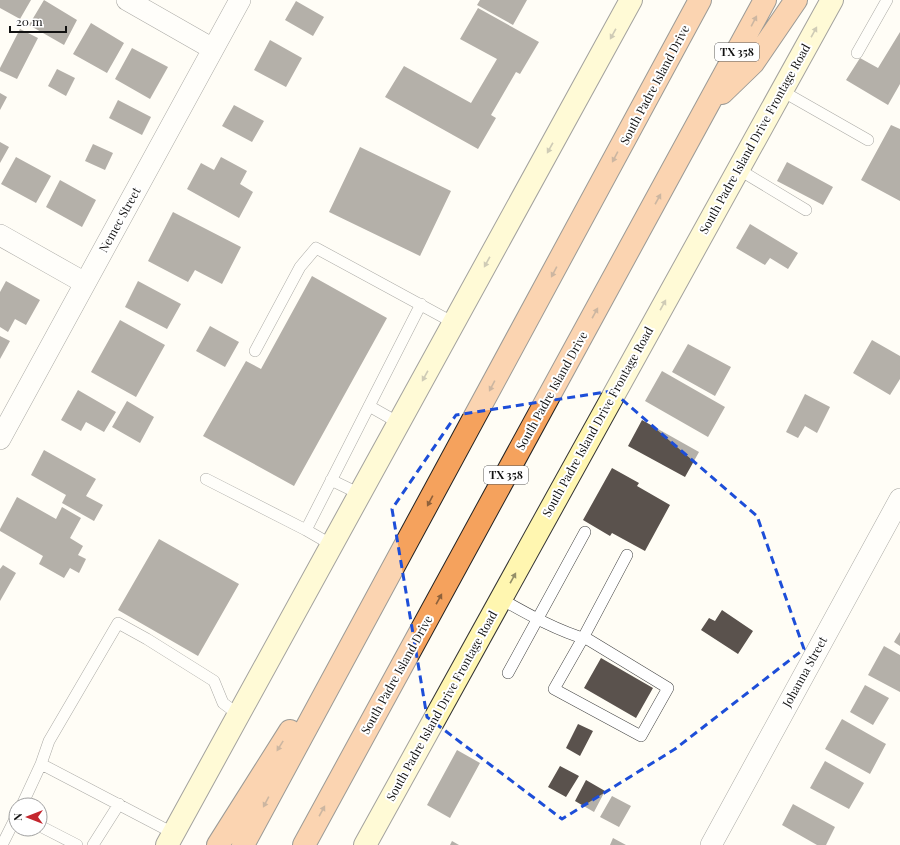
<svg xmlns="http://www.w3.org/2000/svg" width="900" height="845" font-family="'Playfair Display',serif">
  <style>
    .building { fill: #5a524d }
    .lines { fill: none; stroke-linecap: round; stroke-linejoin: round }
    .lane-casing { stroke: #444; stroke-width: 12 }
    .street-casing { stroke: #444; stroke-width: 22 }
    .secondary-casing { stroke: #333; stroke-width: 24 }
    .highway-casing { stroke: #222; stroke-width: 24 }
    .lane { stroke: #fff; stroke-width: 11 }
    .street { stroke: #fff; stroke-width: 21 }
    .secondary { stroke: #fff6b0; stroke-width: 22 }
    .highway { stroke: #f5a25d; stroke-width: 22 }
    .oneway { fill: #8e613b }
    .oneway2 { fill: #948f68 }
    .marked { fill: none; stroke: #1d4ed8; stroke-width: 3; stroke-dasharray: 8 5; stroke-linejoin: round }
    .labels { text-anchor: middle; stroke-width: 4; stroke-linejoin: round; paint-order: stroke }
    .shield { fill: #fff; stroke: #585858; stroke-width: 1 }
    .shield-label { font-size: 11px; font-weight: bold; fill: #111 }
    .street-label { font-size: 12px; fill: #111; stroke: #fff }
  </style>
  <rect width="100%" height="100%" fill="#fffdf5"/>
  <path class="building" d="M0,0H31L20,19L0,8Z
    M44,0L77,20L64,45L29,25Z
    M480,0H527L513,25L477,5Z
    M296,1L324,17L313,36L285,20Z
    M478,8L539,42L520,74L516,72L491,115L496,118L478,149L385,97L404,66L471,103L497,59L460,39Z
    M91,23L124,43L107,73L73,54Z
    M20,29L38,38L17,79L0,71V68Z
    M900,32V84L888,105L846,80L860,58L878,68Z
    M270,40L302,58L286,87L254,70Z
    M132,48L168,67L150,99L115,79Z
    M57,69L75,78L66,96L48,86Z
    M0,93L7,97L0,110Z
    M118,100L151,117L142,135L109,118Z
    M234,105L264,121L252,142L222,126Z
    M891,125L900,129V201L861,180Z
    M0,142L9,147L0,163Z
    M93,144L113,153L105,170L85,161Z
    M360,147L451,191L420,256L329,212Z
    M16,157L51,176L36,203L1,184Z
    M221,157L247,171L240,184L253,192L239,218L187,189L201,163L214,170Z
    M787,162L833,187L823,205L777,181Z
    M60,180L96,200L82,227L46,207Z
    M173,212L241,247L222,284L195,270L188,282L148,261Z
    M750,224L798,253L788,269L770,258L765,265L736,248Z
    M312,276L387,318L294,486L203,436L246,361L261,369Z
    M6,281L40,300L26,325L15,319L8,332L0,327V292Z
    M138,281L181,304L167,329L125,307Z
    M120,320L165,345L136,397L91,372Z
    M210,326L239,342L225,367L196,351Z
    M0,336L10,341L0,359Z
    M872,340L900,356V379L890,395L853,373Z
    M688,344L731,367L715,396L672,372Z
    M662,371L725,407L708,437L645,401Z
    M78,390L116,412L104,432L86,422L81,431L61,420Z
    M805,394L830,407L817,433L805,426L798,438L786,432Z
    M127,401L154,417L140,443L112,427Z
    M642,420L699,452L685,477L628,446Z
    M44,450L96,479L86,496L103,505L94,521L62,503L66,495L31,475Z
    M612,468L639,483L637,486L670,505L645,551L612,533L610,536L583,520Z
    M17,497L56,519L62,507L81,518L70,538L83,546L78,555L86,559L79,573L70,568L64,578L39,564L43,556L0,531V529Z
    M159,539L239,584L198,656L118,610Z
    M3,565L16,573L0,601V569Z
    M722,610L753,631L738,654L701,630L709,618L715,621Z
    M900,632V646L894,642Z
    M884,646L900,655V692L868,675Z
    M601,658L653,688L636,718L584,688Z
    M865,685L889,698L873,725L850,712Z
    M842,719L886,744L870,774L825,749Z
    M578,724L593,731L580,756L566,748Z
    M457,750L480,763L450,818L427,805Z
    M825,761L864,783L849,809L810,788Z
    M560,766L579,776L566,797L548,787Z
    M586,780L605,791L594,812L575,801Z
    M612,796L631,806L619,827L600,817Z
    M793,804L835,827L826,845H817L782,825Z
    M613,838L626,845H610Z
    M452,841L459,845H450Z"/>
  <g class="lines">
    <g class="lane-casing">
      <path id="lane" d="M857,53L887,0
        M782,91L868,140
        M738,169L806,210
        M255,351L300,267L316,248L454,323
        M369,406L399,423
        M206,479L306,530L421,304
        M331,480L360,494
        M306,530L332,545
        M501,599C529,615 558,631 589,640L668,688L641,736L554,689L583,638L627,555
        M508,673L585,532
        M41,764L49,741L118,623L147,639L214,681L223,703L239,715
        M22,805L41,764L173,833
        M40,826L77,845
        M2,845L16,817
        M93,845L119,804"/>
    </g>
    <g class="street-casing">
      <path id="street" d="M127,0L213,49
        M0,235L85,283
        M0,439L240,0
        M711,845L900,499"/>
    </g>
    <g class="secondary-casing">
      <path id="secondary" d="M167,845L631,0
        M365,845L832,0"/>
    </g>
    <g class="highway-casing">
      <path id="highway" d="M722,93L753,63L796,0
        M218,845L290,731
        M243,845L700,0
        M304,845L765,0"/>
    </g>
    <use href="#lane" class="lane"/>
    <use href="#street" class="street"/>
    <use href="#secondary" class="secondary"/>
    <use href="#highway" class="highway"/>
  </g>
  <defs><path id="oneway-solid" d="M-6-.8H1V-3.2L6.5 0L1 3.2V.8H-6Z"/></defs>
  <g class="oneway">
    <use href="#oneway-solid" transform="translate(754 21) rotate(-62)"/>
    <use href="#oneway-solid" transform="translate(615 157) rotate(118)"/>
    <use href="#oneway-solid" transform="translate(658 199) rotate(-61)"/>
    <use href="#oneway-solid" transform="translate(554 272) rotate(118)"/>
    <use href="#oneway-solid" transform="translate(595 313) rotate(-61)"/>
    <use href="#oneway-solid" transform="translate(492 386) rotate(118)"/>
    <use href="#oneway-solid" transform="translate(430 501) rotate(118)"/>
    <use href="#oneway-solid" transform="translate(439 599) rotate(-61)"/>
    <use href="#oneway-solid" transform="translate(280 746) rotate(122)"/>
    <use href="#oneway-solid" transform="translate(266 802) rotate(118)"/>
    <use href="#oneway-solid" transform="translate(322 811) rotate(-61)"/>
  </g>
  <g class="oneway2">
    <use href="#oneway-solid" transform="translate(814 32) rotate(-61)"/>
    <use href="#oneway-solid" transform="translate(613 34) rotate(119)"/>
    <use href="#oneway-solid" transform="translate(550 148) rotate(119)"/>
    <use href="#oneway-solid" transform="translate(487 262) rotate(119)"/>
    <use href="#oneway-solid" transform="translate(663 305) rotate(-61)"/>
    <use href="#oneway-solid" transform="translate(425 376) rotate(119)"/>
    <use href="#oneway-solid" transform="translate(513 578) rotate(-61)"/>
  </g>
  <path d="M0 0H900V845H0ZM612,391L757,516L804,649L675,749L562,819L427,717L392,509L456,415Z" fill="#fffdf5" fill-opacity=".55" fill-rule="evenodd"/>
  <path class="marked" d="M612,391L757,516L804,649L675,749L562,819L427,717L392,509L456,415Z"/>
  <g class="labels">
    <g class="shield">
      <rect x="715" y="43" width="44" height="18" rx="3"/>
      <rect x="484" y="466" width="44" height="18" rx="3"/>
    </g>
    <g class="shield-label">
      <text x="737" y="56">TX 358</text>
      <text x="506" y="479">TX 358</text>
    </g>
    <g class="street-label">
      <text transform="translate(655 85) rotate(-62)" y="4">South Padre Island Drive</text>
      <text transform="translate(755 139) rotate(-61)" y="4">South Padre Island Drive Frontage Road</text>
      <text transform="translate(120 220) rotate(-61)" y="4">Nemec Street</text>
      <text transform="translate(552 391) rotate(-61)" y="4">South Padre Island Drive</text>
      <text transform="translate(598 422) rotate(-61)" y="4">South Padre Island Drive Frontage Road</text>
      <text transform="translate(805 672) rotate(-61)" y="4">Johanna Street</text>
      <text transform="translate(397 675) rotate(-61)" y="4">South Padre Island Drive</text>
      <text transform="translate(442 706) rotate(-61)" y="4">South Padre Island Drive Frontage Road</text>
    </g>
  </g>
  <g transform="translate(28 817) rotate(270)"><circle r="19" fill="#ffffff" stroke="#a0a0a0"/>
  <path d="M0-3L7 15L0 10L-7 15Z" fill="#c4262e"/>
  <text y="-6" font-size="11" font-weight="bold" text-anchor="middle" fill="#111111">N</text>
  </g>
  <path d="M10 26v6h56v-6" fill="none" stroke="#111111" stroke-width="2"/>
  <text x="16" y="26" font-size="12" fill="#111111" stroke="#ffffff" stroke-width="3" paint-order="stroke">20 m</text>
</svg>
